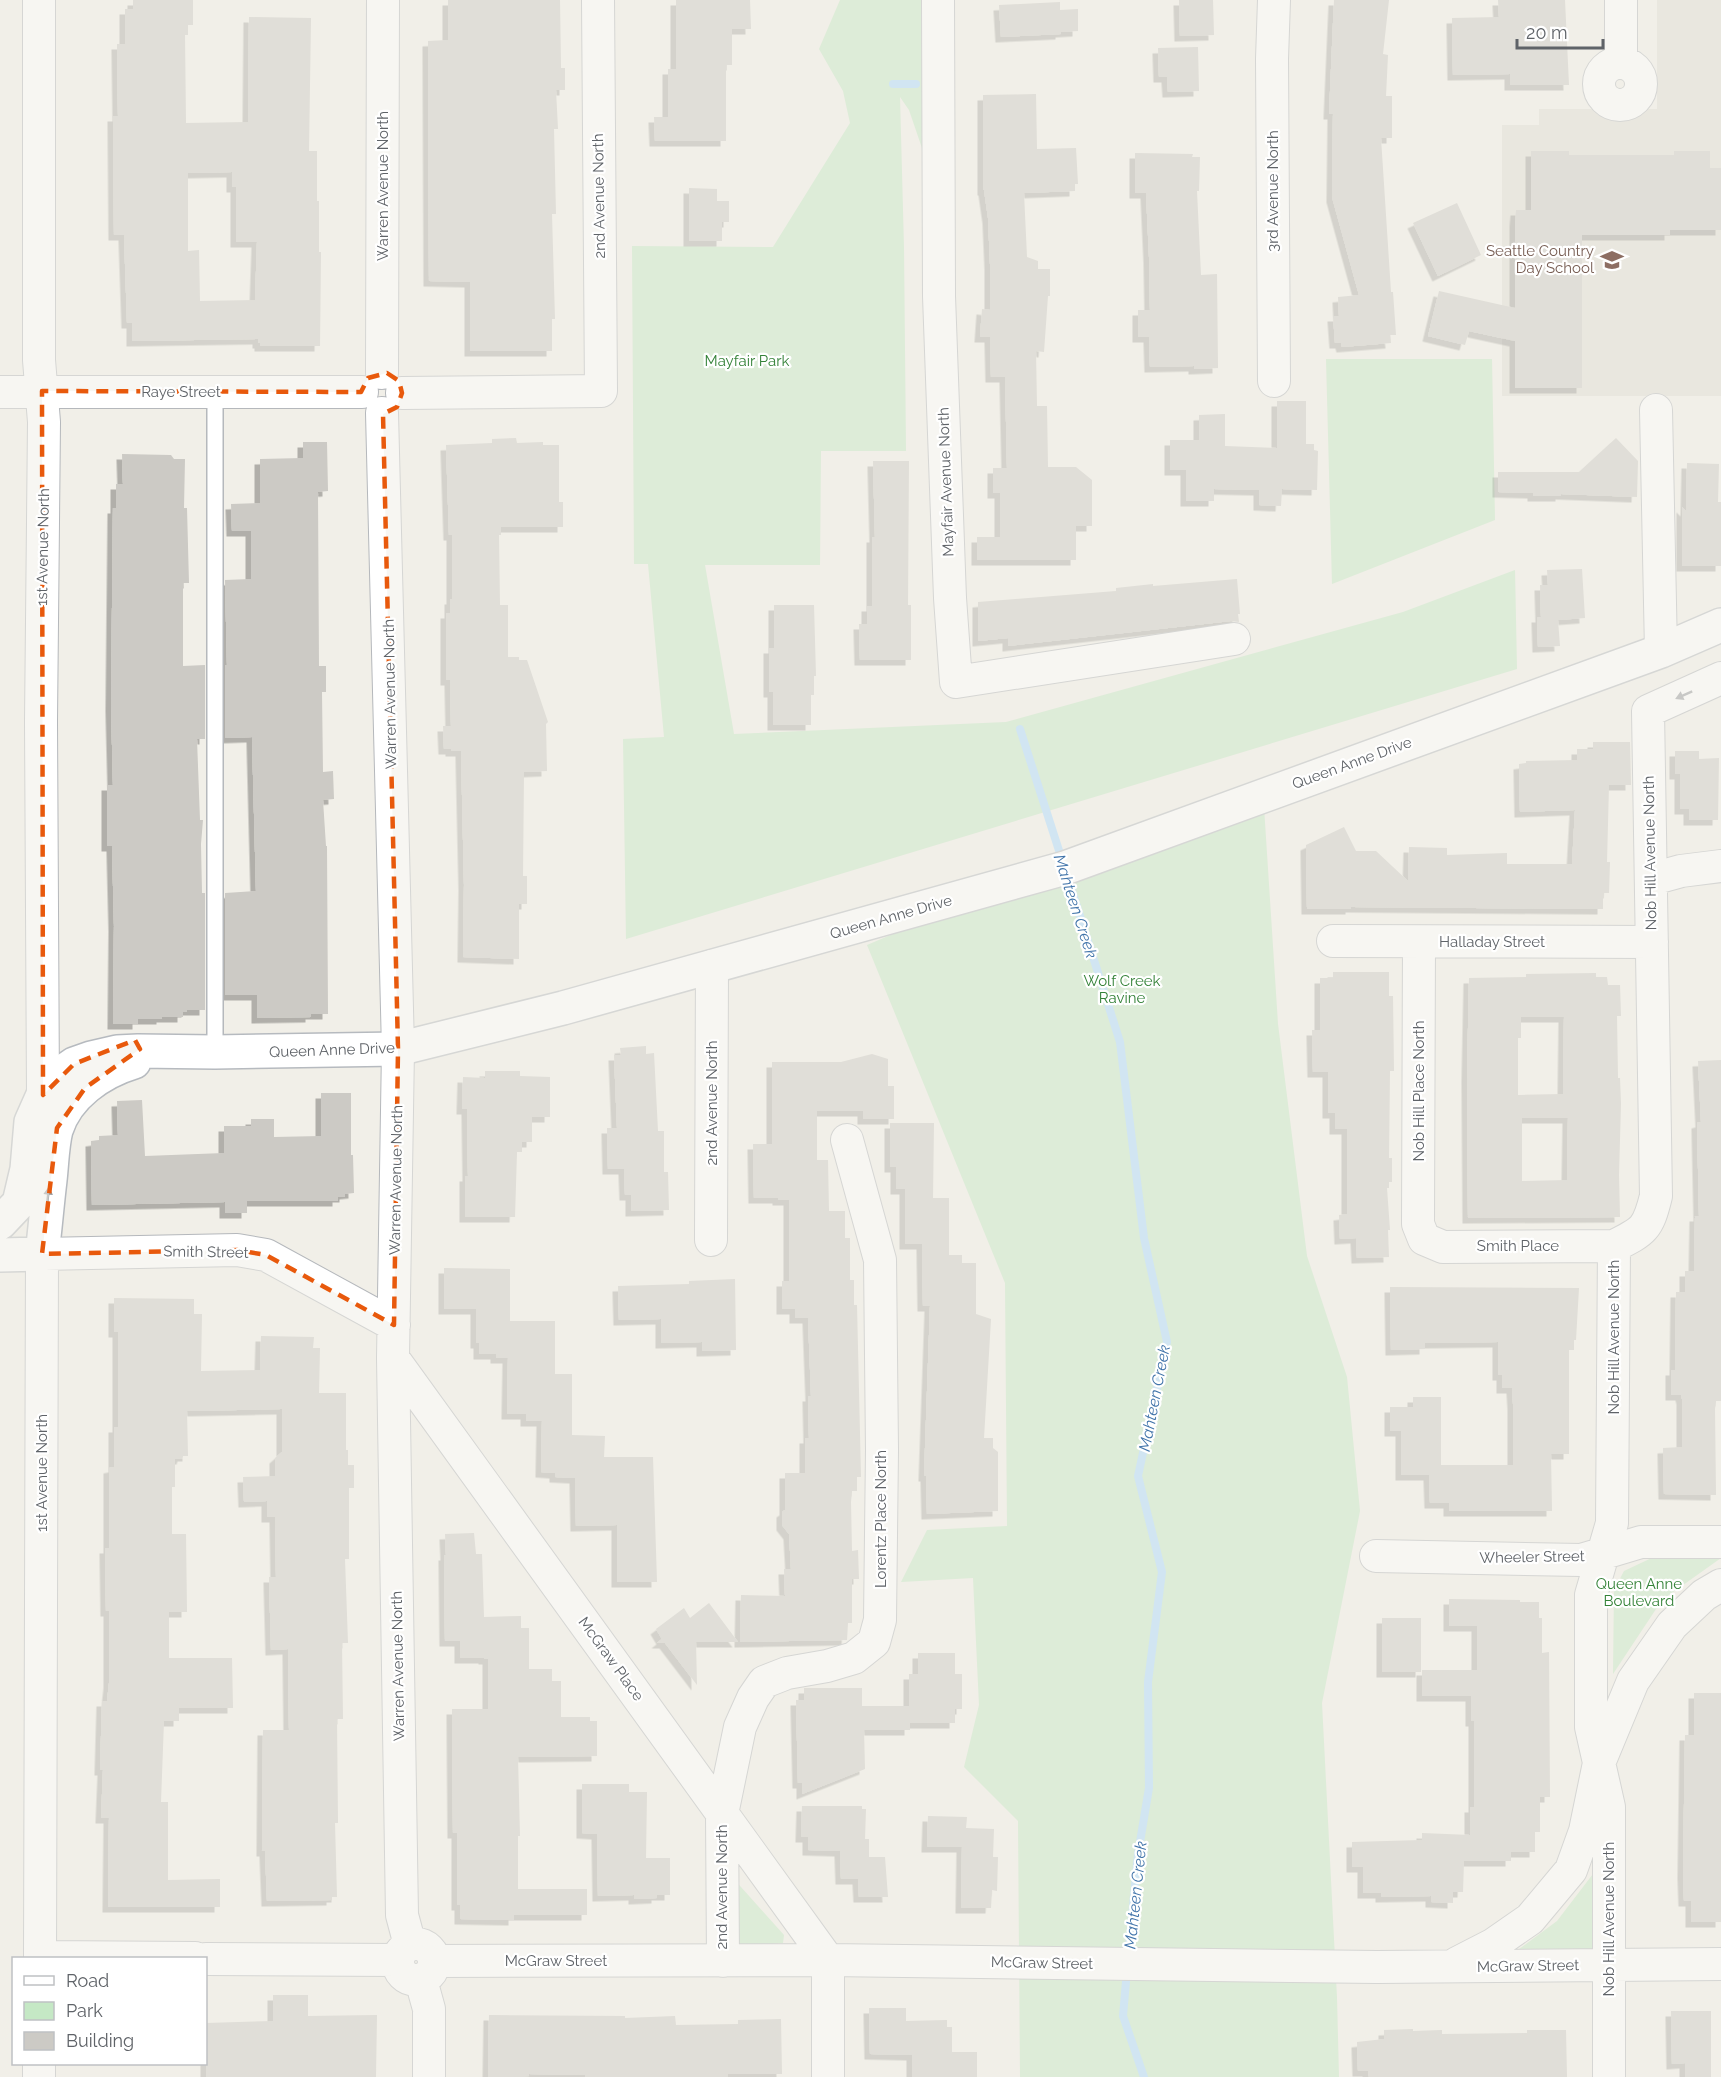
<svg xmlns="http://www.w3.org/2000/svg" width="1721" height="2077" font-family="Raleway,sans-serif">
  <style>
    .education { fill: #e1ded6 }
    .green { fill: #c5e8c5 }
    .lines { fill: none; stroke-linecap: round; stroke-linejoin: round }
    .stream { stroke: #aadaff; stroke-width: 8 }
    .building { fill: #cccac5; fill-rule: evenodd; filter: url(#shadow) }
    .service-casing { stroke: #b5b8bc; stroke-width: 18 }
    .minor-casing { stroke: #b5b8bc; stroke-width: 34 }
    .secondary-casing { stroke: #b6babf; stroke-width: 36 }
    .service { stroke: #fff; stroke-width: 15 }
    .minor { stroke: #fff; stroke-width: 32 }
    .secondary { stroke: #fff; stroke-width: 33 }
    .oneway { fill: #979a9d }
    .marked { fill: none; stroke: #e8590c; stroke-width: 4.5; stroke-dasharray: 12 8; stroke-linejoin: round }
    .labels { text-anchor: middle; stroke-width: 4.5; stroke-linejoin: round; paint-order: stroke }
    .street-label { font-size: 15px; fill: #5f6368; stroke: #fff }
    .education-label { font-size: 15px; fill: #785e54; stroke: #fff; text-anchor: end }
    .park-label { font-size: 15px; fill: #348238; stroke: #fff }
    .water-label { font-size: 16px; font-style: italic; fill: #4174aa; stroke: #fff }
  </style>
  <defs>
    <filter id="shadow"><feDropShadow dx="-5.5" dy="5.5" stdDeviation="0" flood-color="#0004"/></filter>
  </defs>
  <rect width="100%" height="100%" fill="#f1efe8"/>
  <path class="education" d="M1657,0H1721V396H1502V125H1539V109H1657Z"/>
  <path class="green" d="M840,0H921L923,151L909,110L900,97L904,248L906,451H821L820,565H705L734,734L1006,722L1403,612L1515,570L1517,669L626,939L623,739L664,737L648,564H634L632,246L773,247L850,123L843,91L819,49Z
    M1326,359H1492L1495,520L1332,584Z
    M1264,807L1278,1024L1307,1256L1347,1377L1360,1511L1322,1703L1337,1998L1339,2077H1020L1018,1821L964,1767L979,1705L973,1578L901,1582L927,1530L1007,1526L1005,1283L867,945L952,909Z
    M1721,1553V1558L1662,1600L1613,1674L1614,1590L1624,1571L1658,1555Z
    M1596,1870L1595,1957L1507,1958L1557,1921Z
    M732,1877L784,1935L783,1943L733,1947Z"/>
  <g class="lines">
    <path class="stream" d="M893,84H916
      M1020,729L1063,863
      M1067,875L1120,1042L1144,1238L1167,1342L1138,1476L1162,1572L1148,1682L1149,1788L1138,1854L1128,1957
      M1127,1970L1123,2016L1144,2077"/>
  </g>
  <path class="building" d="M133,0H193V25H188V35H185L186,123L248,122L249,17L311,18L309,151H317V201H319V252H321L320,346H260V343H258V339L132,341V323H127L124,235H114L113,116H118L117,44H125V9H133ZM232,172V187H236V242H257L255,300L200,301L199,250L188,251V173Z
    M448,0H560L561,68H565V90H556L558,129H554L556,214H552L555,319H552V351H470V282L429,281L428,41L448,40Z
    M676,0H750L751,29H732V65H726V141H655L654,117H668V69H676Z
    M1179,0H1213L1214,35L1180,36Z
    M1334,0H1389L1383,54L1388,55L1386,96H1392V138H1381L1391,292H1393L1396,335H1390L1391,343L1342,347L1341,343H1335L1333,316H1339L1338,297L1359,295L1332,197L1333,114H1329Z
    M1498,0H1565L1569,85H1510V74L1453,75L1452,18L1499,17Z
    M1060,2V10L1078,9V31L1061,32V34L1001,37L999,5Z
    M1198,47L1199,91L1168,92L1167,77H1159L1158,48Z
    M1036,94L1037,149L1076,148L1078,184H1075V191L1024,193L1027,257L1038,261V269H1050V296H1048L1044,352L1036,351L1037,406H1047L1048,467H1076L1092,480V526H1076V560H977V537H1000V493H993V468H1007L1005,377H991L990,337H980L982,309L990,310V264L988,218L984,190H983V95Z
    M1531,151H1569V155H1674V151H1710V168H1721V230H1670V235H1582V388H1515V341L1469,331L1465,345L1428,336L1439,291L1515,308V221L1516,210H1531Z
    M1135,153L1193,154L1192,157H1200L1199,191H1197L1201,275L1217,274L1218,368L1194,369V366L1150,367L1149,337H1138V310H1150L1149,257L1146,193H1135Z
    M689,188L717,189V201H729V222H722V241H689Z
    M1457,203L1481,255L1438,276L1413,223Z
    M1277,401H1306V444H1314V450L1318,451L1317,490L1282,489L1281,506L1259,505V490L1214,489V501H1186V470H1170V440H1199V415L1225,414V446L1277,448Z
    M516,438L517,443L543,442V445H559V502H563V527H501V535H499L500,605H508V657H519V660H527L548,722L546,724L547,771L524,772L523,876H527V904H519V959L463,957L464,885L461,751H451V749H444L443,726H451L450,680H446V613H450V599H452V535H449L446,445L492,443V439Z
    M1616,438L1638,461L1637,497L1561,494V496H1533V493L1498,492V472H1579Z
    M303,442H327L328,491L318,492L319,666H326V692H322L323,772L333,771L334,799L323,800L326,846H327L328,1014H311V1017L257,1018V995H225V893L256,891L252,737L225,738V665H227L225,580L251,579V531H232L231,504L260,503V459L303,458Z
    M122,454L171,455L174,459H185L184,508H187L189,583H183V666L205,665V739H197L200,820H203L201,844L202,893H205V1010H187V1012H183V1017H162V1019H138V1024H113L114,926L112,846H107V785H113L111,706L113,508H116V484H123Z
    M873,461H909L908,605H911V660H860L859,624H867V606H872V537H875Z
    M1687,463L1719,464L1718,502H1721V566H1682V507L1686,511Z
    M1582,569L1585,618L1558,620L1560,646L1538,647L1537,617H1541L1540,585H1548L1547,570Z
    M1237,579L1240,614H1238L1239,622L1231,621L1008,646V638L978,641V602L1116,591V588L1153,584V586Z
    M774,605H814L816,676H814V695H811V725H773V692H769V648H774Z
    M1593,742H1630L1631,785H1609L1607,862H1610L1609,893H1603V909L1351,907V909H1307L1306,845L1344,827L1356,851H1376L1408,881L1409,847L1447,848V855L1507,853V864H1572L1575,810L1520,812L1519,764L1526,763V761L1577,760V749H1593Z
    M1675,751H1699V759L1719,758L1718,820H1689V809H1680V774H1675Z
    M1333,972H1389V996H1393L1394,1071H1390L1389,1158H1392V1182H1389V1188H1387L1390,1230H1388L1389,1257L1357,1258L1356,1238L1340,1239L1339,1215L1347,1214V1129H1335V1113H1328V1072H1313L1312,1030H1320V978H1333Z
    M1596,973V977H1607L1608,985H1620L1621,1016H1617L1618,1078H1620L1621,1104L1619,1175L1620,1217L1468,1218L1467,1077L1469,978L1526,977V974ZM1521,1017H1564L1563,1094L1518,1095V1038H1521ZM1522,1118H1568L1567,1180L1522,1181Z
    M646,1046V1054L654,1053L658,1131H664V1172H668L669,1210L631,1211V1195H625L624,1169H608L607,1128H617L614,1055H621L620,1048Z
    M872,1054L888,1059V1086H894V1119H863V1111H817V1160H828L829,1211H845V1238H850V1280H854V1305H857L861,1477H857V1491H852L851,1502L852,1551L858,1550L859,1579H852V1623H848L847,1640L740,1642L741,1595L785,1596L784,1569H791L789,1534L782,1525V1512L785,1510V1473H805V1438H809L808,1396H811L808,1318H795V1309H782V1281H789V1200H778V1198H754L753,1144H772V1062H841Z
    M1721,1060V1401H1716L1715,1409L1716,1495L1664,1494L1663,1448L1682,1447V1399L1681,1395H1671V1370H1675L1676,1292H1685V1271H1694L1695,1216H1699L1697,1123L1701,1122L1698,1061Z
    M485,1071H520V1076L550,1077V1117H532V1142H522V1152H517L515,1217H465V1176H468L467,1109H462L463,1077L485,1078Z
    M321,1093H351V1155H353L354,1193L345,1194V1197H338V1201H247V1213H225V1202L92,1205L91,1141L99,1140V1136L118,1135L117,1101L142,1100L145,1156L224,1153V1126H251V1119H274V1137L321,1136Z
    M890,1123H934L933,1198H949V1255H962V1263H976V1314L991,1319L984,1438H993V1448L998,1452V1511L927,1514L926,1476H924L930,1306H923L922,1244H905V1189H896V1167H890Z
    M444,1268L510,1269V1321H555V1374H572V1435L605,1436L604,1457H653L657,1582H617V1525L576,1526L575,1478L555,1477V1473L541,1472L542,1421H526V1414H507L508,1358H496V1354H479V1343H476V1309H444Z
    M735,1279L736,1350L702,1351V1342L661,1343V1319L619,1320L618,1286L689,1284V1281Z
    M1390,1287L1579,1288L1576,1340H1574V1350H1569V1454H1551L1552,1511H1449V1503H1430L1429,1475H1401V1431H1390V1407H1413V1397H1441V1465H1513V1404L1512,1388H1502V1375H1498V1342L1425,1343V1349L1391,1350Z
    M114,1298L194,1299V1314H202L201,1371L260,1370L261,1336L314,1337L313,1348H320L319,1393H346V1450H348V1465H354V1488H349V1559H345L348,1643H342L343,1719H337L338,1823H335L337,1897H332V1900L267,1901L265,1851H262L263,1730H289L288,1649L271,1650L269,1577H276L275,1517H267V1501L244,1502L243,1477L275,1476V1458L282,1452V1409L187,1411L188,1456H183L182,1459H175V1487H172V1534H186L187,1612H169V1658H232L233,1708H179V1721H164L161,1802H168V1880L220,1879V1907H108L109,1818H101L103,1770H100L102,1701H107L109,1683V1611H106L105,1548H109V1468L114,1467V1427H118V1332H114Z
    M474,1533L476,1554H482L484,1617L521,1616V1628H529V1669H552V1681H561V1717H590V1721H597V1756L518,1757L520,1836H518V1889H587V1915H514V1920L460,1919V1905H457V1833H453L452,1709H488V1659H484V1658H460V1641H445L444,1555H446L445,1534Z
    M1449,1599L1520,1600V1602H1539V1618H1542V1653L1549,1652L1550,1797H1540V1832H1535V1852H1511V1861H1464L1463,1892H1453V1903L1431,1902V1896L1381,1897V1893H1363V1867H1352V1842L1422,1840V1833L1470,1835V1807H1474V1721H1471V1696H1422V1670H1477V1626H1449Z
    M709,1603L738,1642H696L697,1685L665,1643H657L662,1639L656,1629L684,1608L690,1618Z
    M1382,1618H1421V1672H1382Z
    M918,1653H955V1674H962V1709H955V1723H910V1730H864L865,1769L802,1794V1783H798L796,1700H804V1688H862V1706H909V1674H918Z
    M1694,1693H1721V1922H1691V1901H1684L1683,1873L1685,1735H1694Z
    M582,1784H629V1792H647L646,1858H670V1895H657V1898L634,1899V1895L598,1896L597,1834L582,1833Z
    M802,1806H862V1809H866L865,1839H869V1857H885L888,1897H859L858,1879H841L840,1851L808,1850V1837H801Z
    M928,1816L967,1817L966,1828L994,1829L993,1857H998L997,1891L992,1890L991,1908H961L962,1847H927Z
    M273,1995H308V2016L377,2015L376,2077H206V2023L273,2021Z
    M869,2008H906V2021L947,2020V2027H952V2052H977V2077H912V2055L870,2054Z
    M1671,2011H1711V2077H1685V2063L1672,2064Z
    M489,2015L625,2016V2018L675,2016L676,2025L738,2024V2020L781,2019L782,2074H728V2077H585V2075L529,2074V2076L514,2077H488Z
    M1413,2029V2031L1442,2030V2034L1527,2033V2030H1566L1567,2077H1369L1368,2071H1358L1357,2042L1384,2039V2030Z"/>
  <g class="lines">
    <g class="service-casing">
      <path id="service" d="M215,392V1052"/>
    </g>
    <g class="minor-casing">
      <path id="minor" d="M39,0V360L44,422L41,722L43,1095
        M938,0L939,296L950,598L956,682L1234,639
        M1274,0L1272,59L1274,381
        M1621,0V62
        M1599 84a21 21 0 1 1 42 0a21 21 0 1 1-42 0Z
        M382,373L383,0
        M0,392H362
        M402,393L601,391L598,0
        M1656,410L1661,651
        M382,413L398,1049L393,1358L402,1915L410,1945
        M1652,879L1681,871L1721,866
        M1333,941L1652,942
        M1419,942L1418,1224L1424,1239L1443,1247L1614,1246
        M711,1240L712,966
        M393,1358L828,1960
        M1376,1556L1581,1560L1641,1542H1721
        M398 1962a18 18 0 1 1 36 0a18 18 0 1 1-36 0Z
        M40,1957L195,1958
        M40,1958L42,1254L237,1250L266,1255L394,1325
        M206,1959L398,1960
        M435,1961L828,1960L1377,1967L1721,1964
        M723,1961L722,1814L740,1727L753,1698L764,1682L787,1673L827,1666L854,1658L874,1642L880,1620L882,1450L880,1260L847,1140
        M1457,1963L1494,1944L1530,1919L1571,1870L1585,1831L1599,1763L1633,1681L1672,1625L1704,1595L1721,1585
        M421,1980L429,2009V2077
        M39,2077V2064
        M828,2077V1960
        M1609,2077V1807L1591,1727V1595L1612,1523L1614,1246C1644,1231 1648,1229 1656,1196L1648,711L1721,678"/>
    </g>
    <g class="secondary-casing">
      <path id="secondary" d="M0,1223L19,1203L27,1169L31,1122L43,1095L58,1075L74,1064L91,1058L117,1052L138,1051L215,1052L398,1049L563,1008L1065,868L1661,651L1721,625
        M0,1255L42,1254C45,1230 47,1205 50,1180C52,1163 52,1146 56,1130C67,1095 101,1072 134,1062"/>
    </g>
    <use href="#service" class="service"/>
    <use href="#minor" class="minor"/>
    <use href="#secondary" class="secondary"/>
  </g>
  <defs><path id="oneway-solid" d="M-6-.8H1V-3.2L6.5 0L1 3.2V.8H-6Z" transform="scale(1.5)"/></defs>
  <g class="oneway">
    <use href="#oneway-solid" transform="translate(1684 695) rotate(156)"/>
    <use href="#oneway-solid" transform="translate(48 1196) rotate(-84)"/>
  </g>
  <path d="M0 0H1721V2077H0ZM387,373L399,381L402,393L397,407L383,414L398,1049L394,1325L266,1255L237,1250L42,1254L57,1128L85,1088L140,1049L135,1040L74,1064L43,1095L42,391L361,392L368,378Z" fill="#f1efe8" fill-opacity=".55" fill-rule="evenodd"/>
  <path class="marked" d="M387,373L399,381L402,393L397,407L383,414L398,1049L394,1325L266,1255L237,1250L42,1254L57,1128L85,1088L140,1049L135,1040L74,1064L43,1095L42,391L361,392L368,378Z"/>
  <defs>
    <g id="school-bare" transform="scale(1.8)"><path d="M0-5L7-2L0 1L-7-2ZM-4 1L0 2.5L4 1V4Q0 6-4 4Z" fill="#8d6e63" stroke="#fff" stroke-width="2.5" paint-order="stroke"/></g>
  </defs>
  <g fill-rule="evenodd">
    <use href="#school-bare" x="1612" y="260"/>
  </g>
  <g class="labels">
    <g class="street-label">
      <text transform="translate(383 186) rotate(-90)" y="5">Warren Avenue North</text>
      <text transform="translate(1273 191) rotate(-90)" y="5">3rd Avenue North</text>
      <text transform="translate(599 196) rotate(-91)" y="5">2nd Avenue North</text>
      <text x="181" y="397">Raye Street</text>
      <text transform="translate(946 482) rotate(-92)" y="5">Mayfair Avenue North</text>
      <text transform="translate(43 547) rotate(-89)" y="5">1st Avenue North</text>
      <text transform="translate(390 694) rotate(-91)" y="5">Warren Avenue North</text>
      <text transform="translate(1352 763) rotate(-20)" y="5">Queen Anne Drive</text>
      <text transform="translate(1650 853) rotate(-91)" y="5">Nob Hill Avenue North</text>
      <text transform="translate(891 917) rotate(-16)" y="5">Queen Anne Drive</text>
      <text x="1492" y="947">Halladay Street</text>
      <text transform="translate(332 1050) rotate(-2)" y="5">Queen Anne Drive</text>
      <text transform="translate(1419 1091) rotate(-90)" y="5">Nob Hill Place North</text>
      <text transform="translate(712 1103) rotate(-90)" y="5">2nd Avenue North</text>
      <text transform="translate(396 1180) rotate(-89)" y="5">Warren Avenue North</text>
      <text x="1518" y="1251">Smith Place</text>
      <text transform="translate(206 1252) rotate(1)" y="5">Smith Street</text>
      <text transform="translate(1614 1337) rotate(-90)" y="5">Nob Hill Avenue North</text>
      <text transform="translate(42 1473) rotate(-90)" y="5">1st Avenue North</text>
      <text transform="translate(881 1519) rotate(-90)" y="5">Lorentz Place North</text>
      <text transform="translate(1532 1557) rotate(-1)" y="5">Wheeler Street</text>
      <text transform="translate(611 1659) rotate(54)" y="5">McGraw Place</text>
      <text transform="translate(398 1666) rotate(-91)" y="5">Warren Avenue North</text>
      <text transform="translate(722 1887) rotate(-90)" y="5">2nd Avenue North</text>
      <text transform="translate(1609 1919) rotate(-90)" y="5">Nob Hill Avenue North</text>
      <text x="556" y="1966">McGraw Street</text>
      <text transform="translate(1042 1963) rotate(1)" y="5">McGraw Street</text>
      <text transform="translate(1528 1966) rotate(-1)" y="5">McGraw Street</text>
    </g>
    <g class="education-label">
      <text x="1594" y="256">Seattle Country<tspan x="1594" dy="17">Day School</tspan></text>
    </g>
    <g class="park-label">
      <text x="747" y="366">Mayfair Park</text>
      <text x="1122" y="986">Wolf Creek<tspan x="1122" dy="17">Ravine</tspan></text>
      <text x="1639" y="1589">Queen Anne<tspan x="1639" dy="17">Boulevard</tspan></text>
    </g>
    <g class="water-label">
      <text transform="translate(1076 906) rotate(72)" y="6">Mahteen Creek</text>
      <text transform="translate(1154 1398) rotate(-79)" y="6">Mahteen Creek</text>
      <text transform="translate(1135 1895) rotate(-84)" y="6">Mahteen Creek</text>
    </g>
  </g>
  <rect x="12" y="1957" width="195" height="108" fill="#ffffff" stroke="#bfc1c3" stroke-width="1.5"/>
  <rect x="24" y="1976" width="30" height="9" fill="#ffffff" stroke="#bfc1c3" stroke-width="1.5"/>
  <text x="66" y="1987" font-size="18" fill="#5f6368">Road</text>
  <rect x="24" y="2002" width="30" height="18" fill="#c5e8c5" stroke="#bfc1c3" stroke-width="1.5"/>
  <text x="66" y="2017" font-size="18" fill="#5f6368">Park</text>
  <rect x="24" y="2032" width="30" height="18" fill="#cccac5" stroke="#bfc1c3" stroke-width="1.5"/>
  <text x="66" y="2047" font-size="18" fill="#5f6368">Building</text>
  <path d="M1517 39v9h86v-9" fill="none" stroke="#5f6368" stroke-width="3"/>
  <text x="1526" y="39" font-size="18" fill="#5f6368" stroke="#ffffff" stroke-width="4.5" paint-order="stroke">20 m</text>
</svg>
